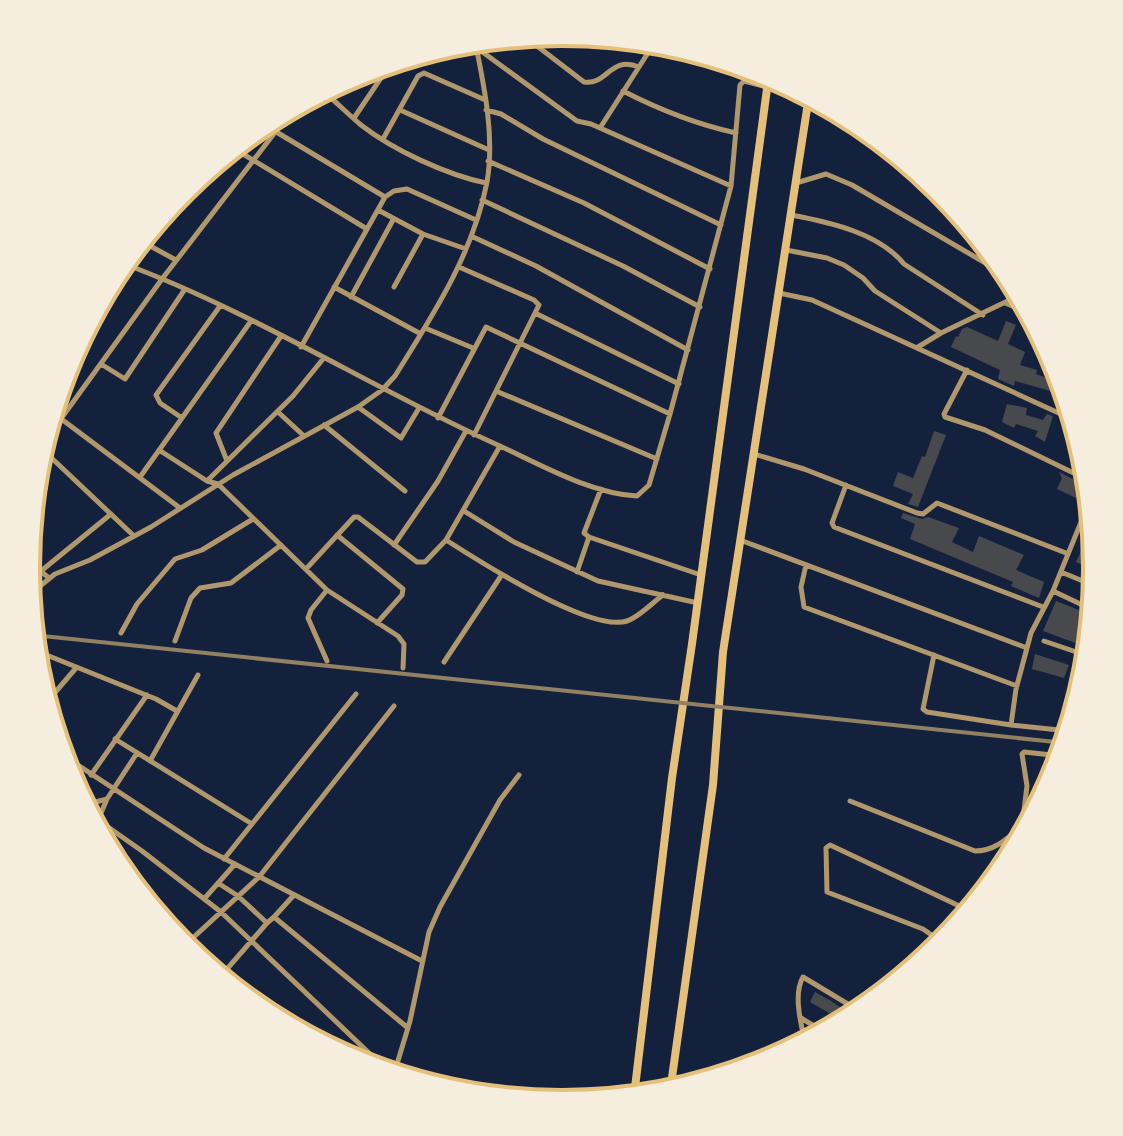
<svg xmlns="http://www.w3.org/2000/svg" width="1123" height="1136" font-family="'Archivo Narrow',sans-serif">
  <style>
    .building { fill: #48494c }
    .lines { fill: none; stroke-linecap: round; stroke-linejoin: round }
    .minor { stroke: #b1986c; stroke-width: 5 }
    .primary { stroke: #e5c07b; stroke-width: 8 }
    .rail { stroke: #918062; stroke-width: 4 }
    .rim { fill: none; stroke: #e5c07b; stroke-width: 4 }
  </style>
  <rect width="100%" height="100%" fill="#14213d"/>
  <path class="building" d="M1006,321L1016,325L1008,344L1025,352L1020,365L1037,370L1036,374L1063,384L1068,402L1055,396L1054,392L1015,381L1014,386L998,379L1000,370L951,347L956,336L958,337L962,329L967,327L998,341Z
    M1007,404L1027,408L1026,415L1043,420L1047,414L1053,416L1045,442L1035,436L1038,431L1016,424L1014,428L1002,422Z
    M934,431L946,435L918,507L908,504L913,494L893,486L898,472L913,478L922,456L925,457Z
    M1059,472L1083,484L1076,498L1057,489L1062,478Z
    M903,513L922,519L928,517L959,528L952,542L973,552L979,536L1024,555L1016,570L1044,582L1039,598L1011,586L1013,582L910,539L915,524L901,518Z
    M1084,545L1095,549L1097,571L1076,562Z
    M1056,601L1092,615L1091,633L1085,631L1081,645L1043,631Z
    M1035,654L1069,665L1064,678L1032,669Z
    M815,992L831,1001L853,1016L839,1024L832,1020L834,1016L810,1002Z"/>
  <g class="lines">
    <path class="minor" d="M524,36L584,82C607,86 610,55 639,67
      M536,45L547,34
      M477,48L577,121L591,124L731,186
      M323,91C336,102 348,114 361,125C393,150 447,175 486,183
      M623,91C660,110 695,124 736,133
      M808,104L829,118L864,127
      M400,110L489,150
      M486,110L501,114L543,139L721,225
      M354,118L391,63
      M263,124L385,197
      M600,128L653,45L651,41
      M383,139L418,76L424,73L483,99
      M233,148L367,229
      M488,161L584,203L710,269
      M796,183L826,174L852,185L1011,278
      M482,200L623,266L700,307
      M378,210L423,234L466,249
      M791,215C829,222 879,233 904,264L983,315
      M144,236L161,227L175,199
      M471,236L536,266L688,350
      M141,241L176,260
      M786,250L827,258L844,265L863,278L875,291L941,333
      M122,263C254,312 373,389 500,446C541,465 592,494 637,496L649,485L670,414L731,186L740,85L744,81L767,87
      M459,267L534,300L539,305L474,435
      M334,287L421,334
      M394,287L423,234
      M779,293L812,300L1074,420
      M351,297L393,220
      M1005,303L1030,313
      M535,313L679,384
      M425,328L473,348
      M301,347L385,197L394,191L407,189L476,220
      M918,347L941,333L1020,295
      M101,364L125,379L185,289
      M967,370L944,414L945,417L985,430L1088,480
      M496,391L657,459
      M358,407L401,438L419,408
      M52,412L180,508
      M278,412L304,436
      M182,418L160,403L156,395L220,306
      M438,418L486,327L670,414
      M324,425L405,491
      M42,445L162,279L276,131
      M41,448L134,536
      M159,450L207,481L218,484L327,590L398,636L404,644L403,668
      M754,454L804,469L917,513L923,514L937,503L1066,553
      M227,461L216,433L281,336
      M140,477L251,321
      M207,481L293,396L323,359
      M846,485L832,523L834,527L1043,607
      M464,511L514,542L598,581L698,603
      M337,535L403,589L402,595L377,623
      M589,537L701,575
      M446,540C479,561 590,633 627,621C639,617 652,603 663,595
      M740,540L1027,648
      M394,545L438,481L466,431
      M27,560L49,578
      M806,565L801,587L804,607L1017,686
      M306,569L354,517H358L417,562H425L446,540L500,446
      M41,571L111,514
      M577,572L589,537L584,533L601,489
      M1061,572L1095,586
      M1053,591L1093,610
      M29,595L55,574L90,560L151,527L233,475L358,407L382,390L395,376C433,315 473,254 487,182C495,137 484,85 475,41
      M121,633L137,604L175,559L202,550L253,519
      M175,641L191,598L200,588L231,583L281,545
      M1044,641L1088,656
      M34,650L156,699L177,711
      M934,655L923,709L927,712L1011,725
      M327,661L308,618L311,610L327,590
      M444,662L501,576
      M36,671L48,656
      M46,703L76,668
      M1069,731L1011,725L1016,689L1031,633L1053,591L1090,500
      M115,739L252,824
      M61,754L204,848L422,961
      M150,761L198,675
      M91,775L147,695
      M107,799L98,820L142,851L221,912L390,1073
      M850,801L975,851C995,851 1008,838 1022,826L1027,786L1022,754L1024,752L1061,756
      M84,805L107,799L137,753
      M89,815L98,820L97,830
      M224,859L356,694
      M218,883L238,896L267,923L274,917L408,1028
      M204,899L235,864
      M274,917L294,895
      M943,943L923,929L827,892L826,848L830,845L970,911
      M183,947L259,877L394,706
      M220,977L267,923
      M801,1018L824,1032
      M805,1042C801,1024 793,994 803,977L861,1012
      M394,1074L410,1021L429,932L440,907L500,800L519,775"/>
    <path class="primary" d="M670,1092L713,785L723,652L809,96
      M634,1096L672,778L692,644L769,74"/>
    <path class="rail" d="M33,635L1065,743"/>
  </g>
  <path d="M0 0H1123V1136H0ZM561 46H562A521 521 0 0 1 1083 567V569A521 521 0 0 1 562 1090H561A521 521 0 0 1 40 569V567A521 521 0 0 1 561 46Z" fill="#f5edde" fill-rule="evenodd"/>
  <path class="rim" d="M561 46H562A521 521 0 0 1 1083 567V569A521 521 0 0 1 562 1090H561A521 521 0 0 1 40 569V567A521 521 0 0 1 561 46Z"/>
</svg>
